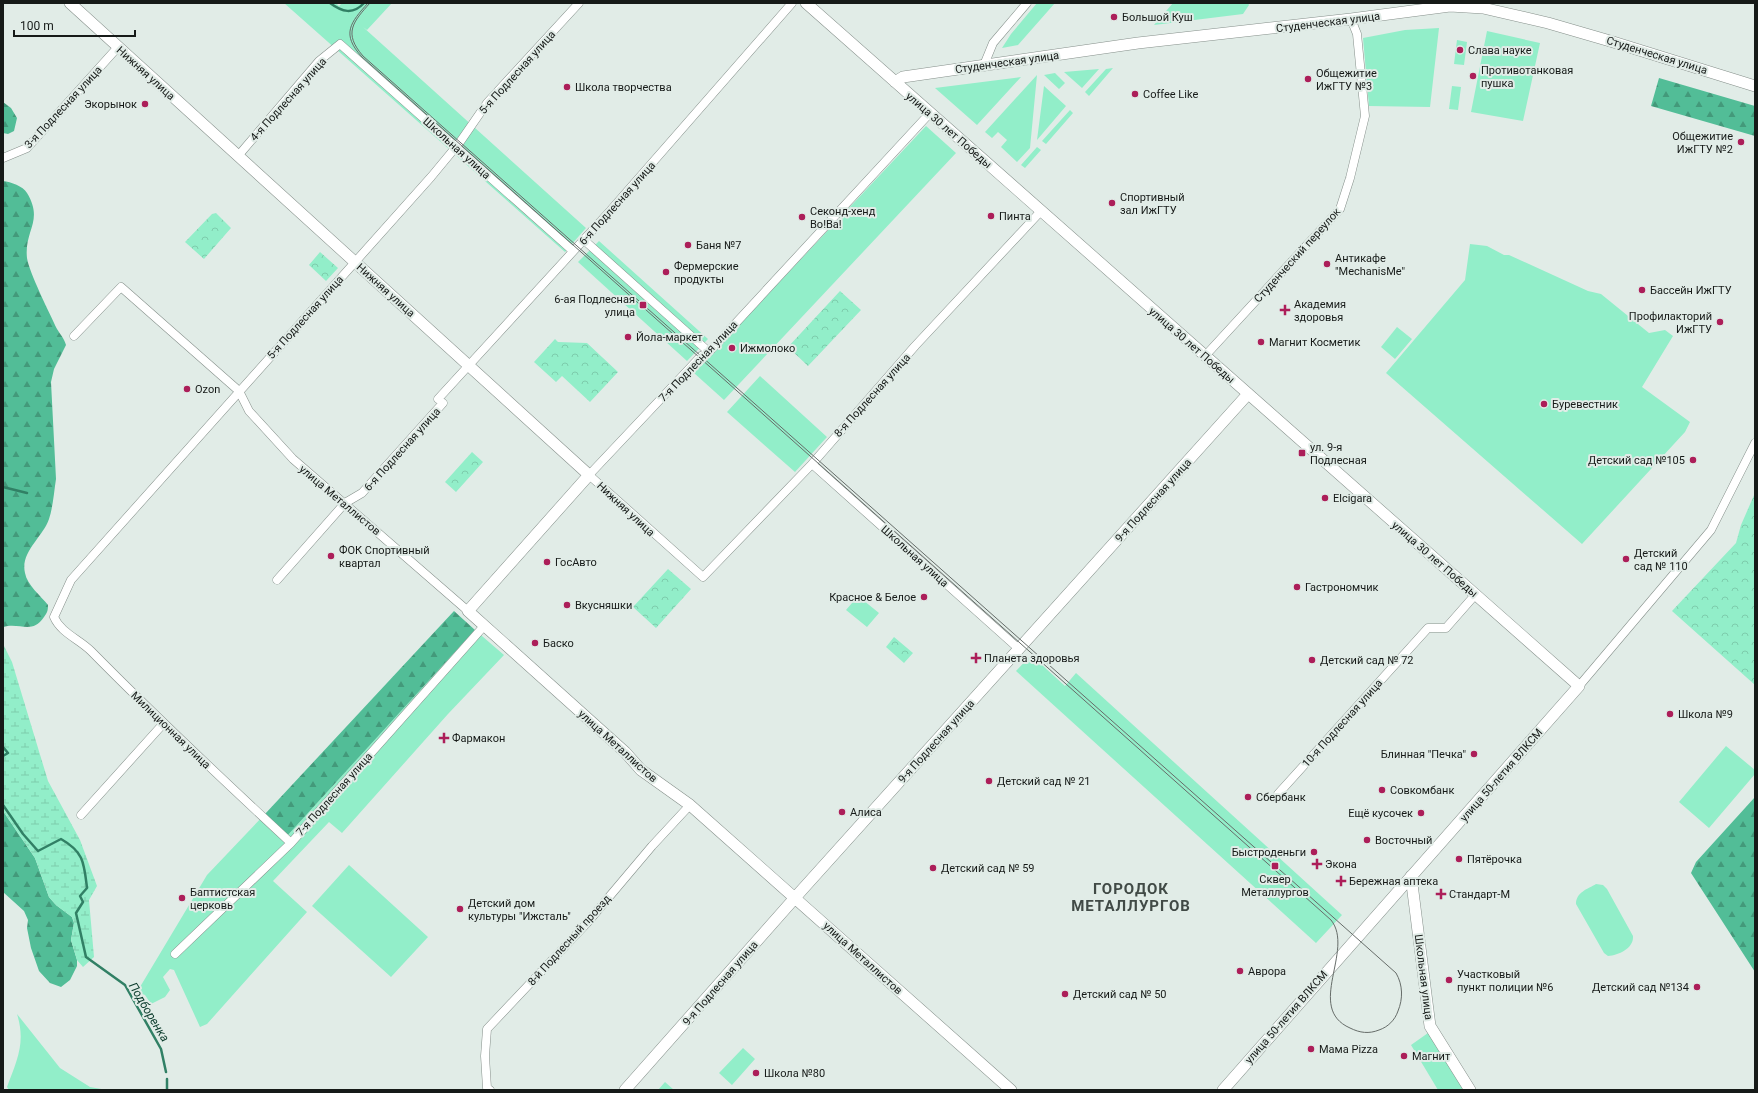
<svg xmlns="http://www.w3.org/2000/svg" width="1758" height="1093" font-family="Roboto,sans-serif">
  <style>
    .grass { fill: #92eec9 }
    .forest { fill: url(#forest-firs) }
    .wetland { fill: url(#wetland-marsh) }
    .park { fill: url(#park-crowns) }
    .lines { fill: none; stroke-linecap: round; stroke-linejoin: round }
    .stream { stroke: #318065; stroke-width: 2.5 }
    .street-casing { stroke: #858f8a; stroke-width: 9 }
    .secondary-casing { stroke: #858f8a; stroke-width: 12 }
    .street { stroke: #fff; stroke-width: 8 }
    .secondary { stroke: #fff; stroke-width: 11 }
    .tram { stroke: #666c69; stroke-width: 1 }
    .poi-dot { fill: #ac1e59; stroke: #e1ece7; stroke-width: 1.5 }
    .labels { text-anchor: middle; stroke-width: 4; stroke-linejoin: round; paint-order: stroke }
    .poi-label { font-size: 11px; fill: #161a18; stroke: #e1ece7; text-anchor: start }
    .street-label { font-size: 11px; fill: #161a18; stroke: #e1ece7 }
    .water-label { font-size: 12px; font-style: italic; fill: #093a2a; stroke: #e1ece7 }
    .district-label { font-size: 15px; font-weight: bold; letter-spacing: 1px; fill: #414a46; stroke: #e1ece7 }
  </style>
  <defs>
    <pattern id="forest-firs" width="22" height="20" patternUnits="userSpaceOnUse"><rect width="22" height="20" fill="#52bd97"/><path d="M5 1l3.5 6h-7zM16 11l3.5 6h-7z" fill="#43997a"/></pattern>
    <pattern id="wetland-marsh" width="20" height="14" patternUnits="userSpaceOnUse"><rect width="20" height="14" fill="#92eec9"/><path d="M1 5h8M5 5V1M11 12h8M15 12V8" fill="none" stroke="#7dccac"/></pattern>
    <pattern id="park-crowns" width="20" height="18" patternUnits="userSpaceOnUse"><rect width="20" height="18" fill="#92eec9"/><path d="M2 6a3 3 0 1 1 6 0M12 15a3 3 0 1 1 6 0" fill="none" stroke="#7dccac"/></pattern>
  </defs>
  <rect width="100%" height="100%" fill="#e1ece7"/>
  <path class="grass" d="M284,3H336L339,6L342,3H392L367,30L363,27L586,228L565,252Z
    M1037,3H1055L1018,45L1002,48L1011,34Z
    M1173,3H1248L1249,5L1243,14L1154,25Z
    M1439,28L1430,107L1369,106L1363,38L1405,30Z
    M1487,31L1540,43L1523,121L1471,112Z
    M1457,40L1467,42L1464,65L1454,64Z
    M1113,68L1089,96L1085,92L1106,69Z
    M1099,69L1082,88L1064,72Z
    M1055,73L1065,83L1059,89L1044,75Z
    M1037,75L1030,148L1017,162L1001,147L1007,140L998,132L992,138L985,132Z
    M1021,77L977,125L935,88Z
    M1044,86L1066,106L1037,140Z
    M1452,86L1461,87L1458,110L1449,109Z
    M1070,110L1073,113L1046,144L1042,141Z
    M926,126L956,153L724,400L694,373Z
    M1037,147L1041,150L1025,168L1021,165Z
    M599,241L708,339L687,361L578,262Z
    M1470,244L1487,246L1504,255H1509L1588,291L1601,294L1649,333L1665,330L1673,336L1642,387L1690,422L1685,432L1582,544L1386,373L1465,280Z
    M1397,327L1412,339L1395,359L1381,347Z
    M760,376L827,437L795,472L727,412Z
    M858,596L879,613L867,627L846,610Z
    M475,630L504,655L448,714L342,833L329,822L273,881L307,912L207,1024L200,1027L174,970L170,969L163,977L170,990L165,997L151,1004L145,995L137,992L207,875L265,814L287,836Z
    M1031,655L1065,686L1076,673L1342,915L1316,943L1016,671Z
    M1726,746L1755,770V774L1709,828L1679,802Z
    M349,865L428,937L391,977L312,906Z
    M1596,884L1603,885L1607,889L1633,936C1634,948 1619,955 1608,956L1604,953L1576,904C1576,892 1588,889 1596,884Z
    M17,1014L60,1068L90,1087L107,1090H9L7,1087C17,1060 26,1043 17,1014Z
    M1428,1033L1464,1090H1438L1411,1045Z
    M743,1048L755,1059L732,1085L719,1073Z
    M665,1082L674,1090H658Z"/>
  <path class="forest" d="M1659,78L1755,106V136L1651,106Z
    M3,102L11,108L17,118L14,131L8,134L3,133Z
    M3,181C11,182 23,186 27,193C44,221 24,230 27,258C29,272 50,314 57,329C60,334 64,338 66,345L54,369L51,382L56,479C54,492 53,507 49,519C43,537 20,552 25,573C27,585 41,596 48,605C48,611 47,613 44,617C32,635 20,622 3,627Z
    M454,611L475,630L287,836L265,814Z
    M1755,797V972L1691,873L1696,862Z
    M3,811L35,858L49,897L56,905L72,917L74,923L71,940L77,960V966L70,980L61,987L50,983L39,971L31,948L27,928L28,920L24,911L3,892Z"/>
  <path class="wetland" d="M3,644L12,662L48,781L80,840L97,886L89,900L94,957L83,967L77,960L71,940L74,923L72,917L56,905L49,897L35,858L3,811Z"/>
  <path class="park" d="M216,213L231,228L204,259L185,242L212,214Z
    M320,252L338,268L326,281L309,265Z
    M840,291L861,310L808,366L788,347Z
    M555,339L558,342L587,343L618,372L590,402L562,376L556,382L534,362Z
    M472,452L483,462L456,492L445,482Z
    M1755,493V685L1672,611L1736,543L1741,525Z
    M668,569L691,589L656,628L633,607Z
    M894,637L913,653L904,663L886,647Z"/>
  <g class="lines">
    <path class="stream" d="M330,3C342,12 353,15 364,3
      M3,487L27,493
      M3,747L8,753L3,756
      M3,805L23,834L38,851L61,839C84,852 84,863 87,888L80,896L83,902L76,913L86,957L125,985L161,1049L166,1072
      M167,1079V1090"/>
    <g class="street-casing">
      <path id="street" d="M984,65L993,43L1027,3
        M930,113L709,352L701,356L688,370L589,475L703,577L812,464L915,346L1041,211
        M238,156L319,61L340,44L573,251
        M3,158L27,148L118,47
        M584,240L709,352
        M74,336L121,287L239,391L249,411L293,459L468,611
        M1205,356L1340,209L1350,178L1365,116L1357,34L1351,19
        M438,399L611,210L792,3
        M812,464L1019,649
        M277,580L345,503L362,493L443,403
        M1579,686L1711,530L1755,443
        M1278,794L1428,628H1446L1475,595
        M81,815L163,724
        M291,843C223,780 156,717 91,651C79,639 61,633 54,617L71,580L431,177L460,142L487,103L579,3
        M175,954L291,843L484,626
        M490,1090L487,1088L485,1056L487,1029L587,923L652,846L690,805"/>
    </g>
    <g class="secondary-casing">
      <path id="secondary" d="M70,3L589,475L468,611L625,752L641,770L690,805L1011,1090
        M806,3L1579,686L1223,1090
        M895,82L903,77L1138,43L1351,19L1450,6L1483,8L1548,23L1610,41L1755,86
        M1411,876L1430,1026L1470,1090
        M625,1090L801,891L1248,394"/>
    </g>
    <use href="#street" class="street"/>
    <use href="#secondary" class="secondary"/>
    <path class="tram" d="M368,3C350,23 341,34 362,57L1331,920C1355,950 1305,1008 1350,1028C1360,1033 1369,1034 1379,1030C1388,1027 1395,1020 1398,1011C1403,999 1403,985 1396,973L363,56C343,33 353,22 370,3"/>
  </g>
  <g class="poi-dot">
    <circle cx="1114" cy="17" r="4"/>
    <circle cx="1460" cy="50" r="4"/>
    <circle cx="1473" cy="76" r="4"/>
    <circle cx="1308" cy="79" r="4"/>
    <circle cx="567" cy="87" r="4"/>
    <circle cx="1135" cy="94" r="4"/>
    <circle cx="145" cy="104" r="4"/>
    <circle cx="1741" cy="142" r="4"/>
    <circle cx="1112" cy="203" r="4"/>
    <circle cx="991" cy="216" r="4"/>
    <circle cx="802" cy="217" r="4"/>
    <circle cx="688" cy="245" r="4"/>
    <circle cx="1327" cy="264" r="4"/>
    <circle cx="666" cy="272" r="4"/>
    <circle cx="1642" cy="290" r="4"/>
    <rect x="639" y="301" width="8" height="8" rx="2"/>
    <path d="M1283 304h4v4h4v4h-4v4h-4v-4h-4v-4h4z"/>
    <circle cx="1720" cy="322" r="4"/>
    <circle cx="628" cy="337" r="4"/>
    <circle cx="1261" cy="342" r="4"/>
    <circle cx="732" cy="348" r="4"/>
    <circle cx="187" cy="389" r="4"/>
    <circle cx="1544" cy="404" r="4"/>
    <rect x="1298" y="449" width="8" height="8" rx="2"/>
    <circle cx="1693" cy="460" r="4"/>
    <circle cx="1325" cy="498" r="4"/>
    <circle cx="331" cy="556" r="4"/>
    <circle cx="1626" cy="559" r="4"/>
    <circle cx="547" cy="562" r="4"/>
    <circle cx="1297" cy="587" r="4"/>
    <circle cx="924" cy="597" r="4"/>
    <circle cx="567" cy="605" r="4"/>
    <circle cx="535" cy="643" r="4"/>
    <path d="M974 652h4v4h4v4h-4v4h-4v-4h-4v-4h4z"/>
    <circle cx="1312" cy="660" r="4"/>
    <circle cx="1670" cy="714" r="4"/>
    <path d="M442 732h4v4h4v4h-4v4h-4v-4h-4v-4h4z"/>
    <circle cx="1474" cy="754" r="4"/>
    <circle cx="989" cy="781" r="4"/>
    <circle cx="1382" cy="790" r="4"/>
    <circle cx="1248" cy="797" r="4"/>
    <circle cx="842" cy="812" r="4"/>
    <circle cx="1421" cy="813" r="4"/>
    <circle cx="1367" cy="840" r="4"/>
    <circle cx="1314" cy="852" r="4"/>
    <circle cx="1459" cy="859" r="4"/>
    <path d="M1315 858h4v4h4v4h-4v4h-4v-4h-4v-4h4z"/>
    <rect x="1271" y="862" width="8" height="8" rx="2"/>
    <circle cx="933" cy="868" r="4"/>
    <path d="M1339 875h4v4h4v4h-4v4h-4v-4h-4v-4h4z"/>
    <path d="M1439 888h4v4h4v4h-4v4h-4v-4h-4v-4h4z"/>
    <circle cx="182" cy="898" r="4"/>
    <circle cx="460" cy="909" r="4"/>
    <circle cx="1240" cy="971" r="4"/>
    <circle cx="1449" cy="980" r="4"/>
    <circle cx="1697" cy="987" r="4"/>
    <circle cx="1065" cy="994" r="4"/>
    <circle cx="1311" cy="1049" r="4"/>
    <circle cx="1404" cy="1056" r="4"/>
    <circle cx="756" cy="1073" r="4"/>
  </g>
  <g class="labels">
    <g class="poi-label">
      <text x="1122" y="21">Большой Куш</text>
      <text x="1468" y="54">Слава науке</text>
      <text x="1481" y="74">Противотанковая<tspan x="1481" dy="13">пушка</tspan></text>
      <text x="1316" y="77">Общежитие<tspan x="1316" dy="13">ИжГТУ №3</tspan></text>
      <text x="575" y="91">Школа творчества</text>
      <text x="1143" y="98">Coffee Like</text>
      <text x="137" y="108" text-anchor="end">Экорынок</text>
      <text x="1733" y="140" text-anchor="end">Общежитие<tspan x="1733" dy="13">ИжГТУ №2</tspan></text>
      <text x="1120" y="201">Спортивный<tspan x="1120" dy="13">зал ИжГТУ</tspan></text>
      <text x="810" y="215">Секонд-хенд<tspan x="810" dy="13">Во!Ва!</tspan></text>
      <text x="999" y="220">Пинта</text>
      <text x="696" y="249">Баня №7</text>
      <text x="1335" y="262">Антикафе<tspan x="1335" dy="13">"MechanisMe"</tspan></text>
      <text x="674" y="270">Фермерские<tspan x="674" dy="13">продукты</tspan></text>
      <text x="1650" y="294">Бассейн ИжГТУ</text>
      <text x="635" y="303" text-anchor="end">6-ая Подлесная<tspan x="635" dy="13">улица</tspan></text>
      <text x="1294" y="308">Академия<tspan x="1294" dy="13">здоровья</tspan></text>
      <text x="1712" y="320" text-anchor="end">Профилакторий<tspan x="1712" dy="13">ИжГТУ</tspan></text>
      <text x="636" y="341">Йола-маркет</text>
      <text x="1269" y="346">Магнит Косметик</text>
      <text x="740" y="352">Ижмолоко</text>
      <text x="195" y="393">Ozon</text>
      <text x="1552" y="408">Буревестник</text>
      <text x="1310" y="451">ул. 9-я<tspan x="1310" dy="13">Подлесная</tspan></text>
      <text x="1685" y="464" text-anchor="end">Детский сад №105</text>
      <text x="1333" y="502">Elcigara</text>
      <text x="339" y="554">ФОК Спортивный<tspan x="339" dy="13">квартал</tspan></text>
      <text x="1634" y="557">Детский<tspan x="1634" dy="13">сад № 110</tspan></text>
      <text x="555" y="566">ГосАвто</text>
      <text x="1305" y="591">Гастрономчик</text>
      <text x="916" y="601" text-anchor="end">Красное &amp; Белое</text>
      <text x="575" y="609">Вкусняшки</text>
      <text x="543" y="647">Баско</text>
      <text x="984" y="662">Планета здоровья</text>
      <text x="1320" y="664">Детский сад № 72</text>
      <text x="1678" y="718">Школа №9</text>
      <text x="452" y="742">Фармакон</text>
      <text x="1466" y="758" text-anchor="end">Блинная "Печка"</text>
      <text x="997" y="785">Детский сад № 21</text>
      <text x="1390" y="794">Совкомбанк</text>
      <text x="1256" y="801">Сбербанк</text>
      <text x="850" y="816">Алиса</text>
      <text x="1413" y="817" text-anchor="end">Ещё кусочек</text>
      <text x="1375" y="844">Восточный</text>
      <text x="1306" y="856" text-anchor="end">Быстроденьги</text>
      <text x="1467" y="863">Пятёрочка</text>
      <text x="1325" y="868">Экона</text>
      <text x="941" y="872">Детский сад № 59</text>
      <text x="1275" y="883" text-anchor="middle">Сквер<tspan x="1275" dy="13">Металлургов</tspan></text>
      <text x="1349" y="885">Бережная аптека</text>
      <text x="190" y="896">Баптистская<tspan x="190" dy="13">церковь</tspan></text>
      <text x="1449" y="898">Стандарт-М</text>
      <text x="468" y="907">Детский дом<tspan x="468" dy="13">культуры "Ижсталь"</tspan></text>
      <text x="1248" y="975">Аврора</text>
      <text x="1457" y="978">Участковый<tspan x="1457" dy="13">пункт полиции №6</tspan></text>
      <text x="1689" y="991" text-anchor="end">Детский сад №134</text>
      <text x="1073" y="998">Детский сад № 50</text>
      <text x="1319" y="1053">Мама Pizza</text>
      <text x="1412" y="1060">Магнит</text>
      <text x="764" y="1077">Школа №80</text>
    </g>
    <g class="street-label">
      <text transform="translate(1328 22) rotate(-7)" y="4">Студенческая улица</text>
      <text transform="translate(1657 55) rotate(17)" y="4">Студенческая улица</text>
      <text transform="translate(1007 62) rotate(-8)" y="4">Студенческая улица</text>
      <text transform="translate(517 72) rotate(-48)" y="4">5-я Подлесная улица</text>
      <text transform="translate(146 73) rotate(42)" y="4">Нижняя улица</text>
      <text transform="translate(288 99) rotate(-48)" y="4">4-я Подлесная улица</text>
      <text transform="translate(63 107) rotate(-47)" y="4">3-я Подлесная улица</text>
      <text transform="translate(949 130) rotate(41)" y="4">улица 30 лет Победы</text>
      <text transform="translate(457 148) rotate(42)" y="4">Школьная улица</text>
      <text transform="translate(617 203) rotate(-48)" y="4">6-я Подлесная улица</text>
      <text transform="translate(1297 255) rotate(-48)" y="4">Студенческий переулок</text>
      <text transform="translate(386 290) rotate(42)" y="4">Нижняя улица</text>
      <text transform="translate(305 317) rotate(-48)" y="4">5-я Подлесная улица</text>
      <text transform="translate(1192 345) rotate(41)" y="4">улица 30 лет Победы</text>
      <text transform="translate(698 361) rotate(-46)" y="4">7-я Подлесная улица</text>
      <text transform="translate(872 395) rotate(-48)" y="4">8-я Подлесная улица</text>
      <text transform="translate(402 449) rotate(-48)" y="4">6-я Подлесная улица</text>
      <text transform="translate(340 500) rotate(40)" y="4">улица Металлистов</text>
      <text transform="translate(1153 500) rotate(-48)" y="4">9-я Подлесная улица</text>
      <text transform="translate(626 509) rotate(43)" y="4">Нижняя улица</text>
      <text transform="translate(915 556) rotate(42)" y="4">Школьная улица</text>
      <text transform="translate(1435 559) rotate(41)" y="4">улица 30 лет Победы</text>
      <text transform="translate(1342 723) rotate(-48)" y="4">10-я Подлесная улица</text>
      <text transform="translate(171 730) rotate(44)" y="4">Милиционная улица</text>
      <text transform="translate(936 741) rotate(-48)" y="4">9-я Подлесная улица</text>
      <text transform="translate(618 746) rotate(42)" y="4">улица Металлистов</text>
      <text transform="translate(1501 775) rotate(-49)" y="4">улица 50-летия ВЛКСМ</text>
      <text transform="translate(334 794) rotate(-48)" y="4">7-я Подлесная улица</text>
      <text transform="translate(569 940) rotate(-48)" y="4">8-й Подлесный проезд</text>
      <text transform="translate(863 958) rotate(42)" y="4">улица Металлистов</text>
      <text transform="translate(1424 977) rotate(83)" y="4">Школьная улица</text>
      <text transform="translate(720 983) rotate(-49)" y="4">9-я Подлесная улица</text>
      <text transform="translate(1286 1017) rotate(-49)" y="4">улица 50-летия ВЛКСМ</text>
    </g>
    <g class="water-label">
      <text transform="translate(149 1012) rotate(59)" y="4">Подборенка</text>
    </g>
    <g class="district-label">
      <text x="1131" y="894">ГОРОДОК<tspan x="1131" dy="17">МЕТАЛЛУРГОВ</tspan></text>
    </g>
  </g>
  <rect width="1758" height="1093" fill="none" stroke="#161a18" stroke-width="8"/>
  <path d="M14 30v6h121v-6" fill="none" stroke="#161a18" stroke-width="2"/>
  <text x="20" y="30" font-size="12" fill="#161a18" stroke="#e1ece7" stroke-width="3" paint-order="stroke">100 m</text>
</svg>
